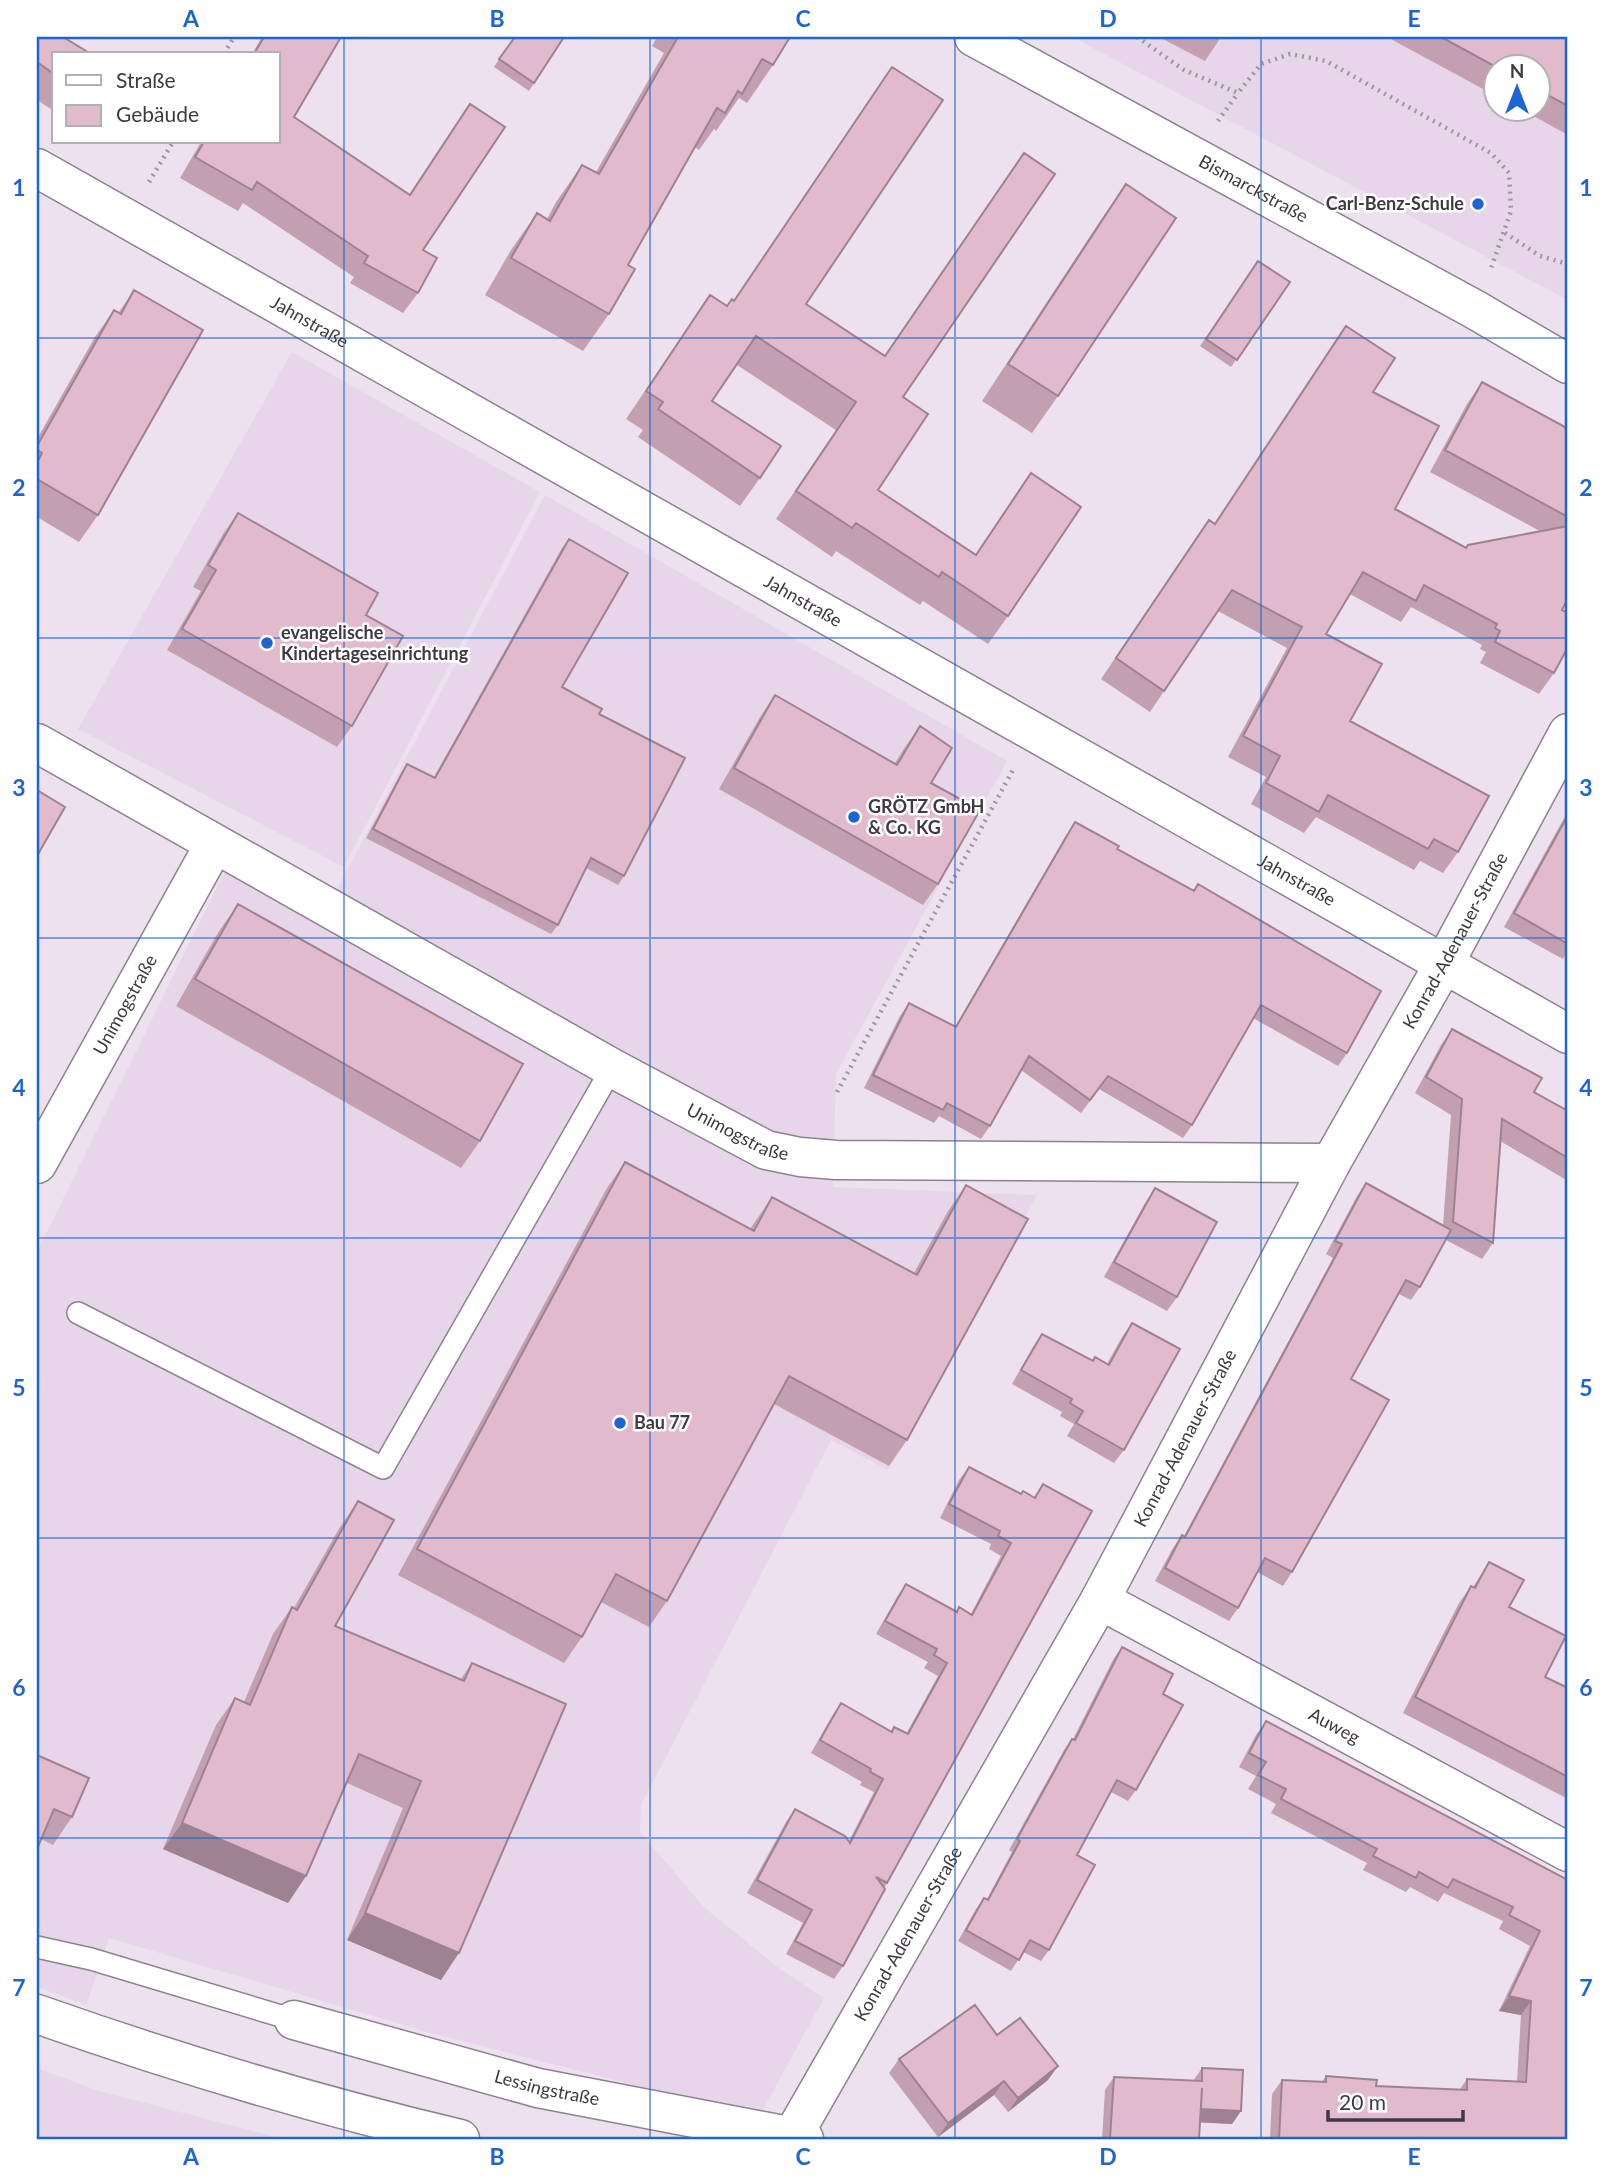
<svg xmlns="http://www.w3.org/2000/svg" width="1605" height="2176" font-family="Lato,sans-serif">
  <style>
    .built { fill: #e7d5ea; fill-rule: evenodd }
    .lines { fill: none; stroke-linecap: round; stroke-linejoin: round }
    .service-casing { stroke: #8d828f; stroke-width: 24 }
    .minor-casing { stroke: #8d828f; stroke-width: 41 }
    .primary-casing { stroke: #8d828f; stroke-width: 41 }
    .path { stroke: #9f96a1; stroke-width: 4.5; stroke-dasharray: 2 5; stroke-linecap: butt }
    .service { stroke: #fff; stroke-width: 21 }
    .minor { stroke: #fff; stroke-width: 38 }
    .primary { stroke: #fff; stroke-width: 38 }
    .wall { fill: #c2a0af }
    .shaded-wall { fill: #9e828f }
    .building { fill: #e1bacc; stroke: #9e828f; stroke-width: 2 }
    .grid { fill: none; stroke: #1e65d1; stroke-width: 2; stroke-opacity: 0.55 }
    .poi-dot { fill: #1e65d1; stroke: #fff; stroke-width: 2.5 }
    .labels { text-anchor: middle; stroke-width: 5; stroke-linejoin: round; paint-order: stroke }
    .street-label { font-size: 18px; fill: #3f3a40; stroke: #fff }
    .poi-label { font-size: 18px; font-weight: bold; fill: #3f3a40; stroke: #fff; text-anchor: start }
    .neatline { fill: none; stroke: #1e65d1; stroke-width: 2.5 }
    .grid-label { font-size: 23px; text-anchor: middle; font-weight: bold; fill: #1e65d1 }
  </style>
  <rect width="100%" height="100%" fill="#ede1f0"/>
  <path class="built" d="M1072,37H1568V300ZM1496,66H1538V108H1496Z
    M292,352L540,492L344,867L78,729Z
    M545,495L1007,761L836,1074L833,1187L1037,1195L888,1470L831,1440L641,1805L640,1832L705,1908L776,1966L824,1998L759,2117L427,2032L109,1938L86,2005L37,1987V1252L235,851L329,904Z
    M37,2068L99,2091L284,2139H37Z"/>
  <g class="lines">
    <g class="service-casing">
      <path id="service" d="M78,1313L383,1468L612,1068
        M37,1947L91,1959L294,2020"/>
    </g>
    <g class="minor-casing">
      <g id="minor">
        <path id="s1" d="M974,37L1474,309L1568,364"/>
        <path id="s2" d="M37,168L1568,1034"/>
        <path id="s3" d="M37,743L612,1068L766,1150L800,1157L836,1160L1331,1163"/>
        <path id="s4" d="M37,1164L214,845"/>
        <path id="s5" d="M1100,1600L1568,1852"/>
        <path id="s6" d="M294,2020L538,2088L804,2139"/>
        <path id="s7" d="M792,2137L1100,1600L1331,1163L1445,962L1568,733"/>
      </g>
    </g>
    <g class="primary-casing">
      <path id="primary" d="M37,2014C176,2063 317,2105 460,2139"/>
    </g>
    <path class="path" d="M1137,37L1184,70L1238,93L1261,64L1290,54L1326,61L1491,153L1509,173L1511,211L1490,271
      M224,54L234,37
      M1218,121L1238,93
      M149,182L173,142
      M1505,233L1540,256L1568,264
      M837,1092L1014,768"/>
    <use href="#service" class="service"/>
    <use href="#minor" class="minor"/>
    <use href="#primary" class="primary"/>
  </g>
  <path class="wall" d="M37,37L54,54V111L37,100Z
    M262,37H341L294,117L409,195L470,104L423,250L418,293L403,313L350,283L354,277L243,203L238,211L180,178L201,142H278V54H252Z
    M514,37H564L529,91L494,67Z
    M657,37H790L773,65L747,103L739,98L716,131L714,129L699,150L695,147L628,265L609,314L583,351L485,295L511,250L537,213L547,219L556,202L582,165L596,172L664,53L652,46Z
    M1159,37H1221L1205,61Z
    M1387,37H1568V135L1519,108H1538V66H1496V96Z
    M892,67L806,304L903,397L878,490L976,554L1031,473L1008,616L988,644L923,601L920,605L836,551L832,557L776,519L836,430L737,365L712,401L760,478L740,506L638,437L643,430L626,419L710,295L727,306L734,300Z
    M1126,184L1058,396L1032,433L982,401L1100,221Z
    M1258,261L1290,282L1231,367L1200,346Z
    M134,290L98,515L79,542L37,517V439L95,337L114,310L119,312Z
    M1346,326L1373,392L1395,509L1466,548L1540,531L1430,472L1467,404L1482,382L1568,437V598L1562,610L1554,673L1539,694L1480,663L1486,652L1480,649L1482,645L1411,607L1401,622L1350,594L1326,634L1350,721L1458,852L1443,873L1420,861L1414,870L1316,817L1304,833L1251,804L1266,777L1228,757L1287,648L1218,611L1150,712L1101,679L1194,541L1215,524Z
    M238,513L352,726L337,747L167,650L201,591L193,587L223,534Z
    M569,539L562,687L599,714L624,876L618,885L586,868L558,925L551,934L366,838L401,773L407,764L434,777L562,548Z
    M775,695L895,763L905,747L920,726L931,783L938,884L923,905L719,789L760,717Z
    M1568,811V951L1563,959L1504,927Z
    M1075,822L1117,849L1193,890L1198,884L1347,1053L1338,1066L1253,1018L1192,1125L1183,1138L1099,1089L1081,1113L1021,1070L990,1126L981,1139L939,1116L934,1123L864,1088L900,1016L909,1003L955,1027L1066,835Z
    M238,904L480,1141L461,1168L176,1006L219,931Z
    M1452,1029L1534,1092L1568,1111V1181L1500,1141L1493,1243L1482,1259L1446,1240L1420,1287L1411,1300L1399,1294L1351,1379L1292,1572L1283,1586L1257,1572L1238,1608L1229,1621L1155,1581L1173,1548L1182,1535L1184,1536L1333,1258L1326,1254L1357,1196L1366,1183L1443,1226L1451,1115L1415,1093L1441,1045Z
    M625,1162L750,1229L772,1197L914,1273L948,1211L966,1185L907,1440L889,1466L774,1404L667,1601L649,1627L601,1602L582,1637L564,1663L398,1575L607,1188Z
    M1155,1188L1177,1297L1167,1311L1104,1277L1145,1203Z
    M1568,1194V1203L1565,1201Z
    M1132,1323L1124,1450L1114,1463L1067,1436L1074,1424L1060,1416L1062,1412L1012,1384L1033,1347L1042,1334L1092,1361L1107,1364L1122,1337Z
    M969,1467L1020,1494L1034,1497L1043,1484L887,1883L843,1966L834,1979L786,1954L803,1923L747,1893L786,1822L795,1809L849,1841L874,1792L860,1785L862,1782L811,1753L832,1716L841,1703L891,1731L894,1727L906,1734L938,1676L924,1668L928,1662L876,1634L897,1597L906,1584L956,1611L971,1614L1001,1556L989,1549L991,1544L940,1518L959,1480Z
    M358,1501L335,1626L460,1680L472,1663L441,1980L347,1940L403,1808L347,1783L306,1876L288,1903L163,1849L216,1725L235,1698L244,1702L273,1634L292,1607L294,1608L340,1527Z
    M1489,1562L1509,1607L1545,1677L1568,1688V1799L1403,1713L1459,1603L1471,1586L1473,1587Z
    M1122,1647L1163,1694L1136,1790L1128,1801L1111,1792L1077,1855L1049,1950L1041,1961L1023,1952L1011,1971L958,1941L976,1909L984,1898L987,1899L1012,1852L1009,1850L1064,1750L1072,1739H1073L1114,1658Z
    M1266,1721L1568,1880V2139H1270L1272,2094L1282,2080L1322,2082L1326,2076L1376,2086L1460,2089L1467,2079L1517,2081L1521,2015L1499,2011L1530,1946L1499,1929L1503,1921L1444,1893L1438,1902L1410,1887L1406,1892L1363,1870L1367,1863L1271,1813L1276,1804L1248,1789L1256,1776L1239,1767L1256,1735Z
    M37,1755L72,1817L53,1845L41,1839Z
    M997,2035L1048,2080L1008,2112L994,2095L938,2137L889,2073L899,2059Z
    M1202,2068L1241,2111L1232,2124L1200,2122L1199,2139H1102L1105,2090L1114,2077L1193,2081Z"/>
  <path class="shaded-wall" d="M182,1823L306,1876L288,1903L163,1849Z
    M365,1913L459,1953L441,1980L347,1940Z
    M1509,1996L1531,2001L1521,2015L1499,2011Z
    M1058,2066L1048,2080L1008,2112L1018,2098Z
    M1004,2081L994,2095L938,2137L948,2123Z
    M1201,2109L1241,2111L1232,2124L1192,2122Z"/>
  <path class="building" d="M37,37H63L91,54H54V74L37,62Z
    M264,37H341L294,117L410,195L470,104L505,127L423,250L437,258L418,293L364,263L368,256L257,182L252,190L195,157L204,142H278V54H254Z
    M515,37H564L534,83L499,59Z
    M678,37H790L773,65L762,59L742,94L738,91L725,113L717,108L628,265L635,269L609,314L511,258L537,213L550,221L582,165L599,174Z
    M1441,37H1568V106L1538,90V66L1496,67Z
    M892,67L943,100L806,304L885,356L1024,153L1055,174L903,397L928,414L878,490L976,555L1031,473L1081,507L1008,616L942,572L939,577L856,523L852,528L796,491L856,402L756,336L712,401L781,446L760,478L658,409L663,402L646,391L710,295L727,306L732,299L734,301Z
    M1126,184L1176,218L1058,396L1008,364Z
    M1258,261L1290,282L1237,360L1206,339Z
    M134,290L203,330L98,515L37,479V463L42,453L37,450V446L114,310L121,314Z
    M1346,326L1395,358L1373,392L1439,426L1395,509L1466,548L1468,545L1568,526V598L1562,610L1568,613V647L1554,673L1495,642L1500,631L1495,628L1497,624L1424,585L1416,601L1363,572L1326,634L1382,664L1350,721L1489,796L1458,852L1434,839L1428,849L1328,795L1319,812L1266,783L1280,756L1243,736L1302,627L1232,590L1164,691L1116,658L1209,520L1215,524Z
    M1482,382L1565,427L1568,437V517L1445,450Z
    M238,513L378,593L366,615L403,636L352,726L182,629L216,570L208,565Z
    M569,539L628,573L562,687L602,709L599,714L685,758L624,876L591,858L558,925L373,829L407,764L435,778Z
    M775,695L897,765L920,726L952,748L931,783L980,810L938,884L734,768Z
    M37,790L65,807L37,856Z
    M1568,815V944L1514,913Z
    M1075,822L1119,846L1117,849L1194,891L1198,884L1381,991L1347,1053L1261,1005L1192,1125L1108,1076L1090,1100L1029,1056L990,1126L947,1103L943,1110L873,1075L909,1003L956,1027Z
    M238,904L523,1064L480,1141L195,979Z
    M1452,1029L1542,1078L1534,1092L1568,1111V1158L1502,1119L1493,1243L1453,1222L1462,1099L1426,1077Z
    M625,1162L754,1231L772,1197L917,1275L966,1185L1028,1219L907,1440L789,1376L667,1601L616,1574L582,1637L417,1549Z
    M1366,1183L1451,1230L1420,1287L1406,1280L1351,1379L1389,1400L1292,1572L1265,1558L1238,1608L1165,1568L1182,1535L1185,1537L1342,1244L1335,1241Z
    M1155,1188L1217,1222L1177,1297L1114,1262Z
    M1132,1323L1180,1349L1124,1450L1076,1423L1083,1411L1070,1403L1072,1399L1021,1370L1042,1334L1093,1361L1095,1357L1109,1365Z
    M969,1467L1021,1494L1023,1491L1035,1498L1043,1484L1092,1511L887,1883L876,1877L885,1889L843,1966L795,1941L812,1910L757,1880L795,1809L845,1836L850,1843L883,1779L870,1772L871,1769L820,1740L841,1703L892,1732L894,1727L908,1734L947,1663L934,1655L937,1649L885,1621L906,1584L957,1612L959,1607L972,1615L1011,1543L998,1536L1000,1531L949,1504Z
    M358,1501L394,1520L335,1626L464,1681L472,1663L566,1704L459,1953L365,1913L421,1781L359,1754L306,1876L182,1823L235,1698L250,1705L292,1607L297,1610Z
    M1489,1562L1524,1580L1509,1607L1566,1636L1545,1677L1568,1688V1777L1415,1697L1471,1586L1475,1588Z
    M1122,1647L1173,1674L1163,1694L1183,1705L1136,1790L1117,1780L1077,1855L1095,1865L1049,1950L1030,1940L1019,1960L966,1930L984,1898L988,1900L1020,1841L1017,1839L1072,1739L1075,1740Z
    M1266,1721L1568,1880V2139H1279L1282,2080L1326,2082V2076L1377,2080L1376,2086L1467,2090V2079L1526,2082L1531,2001L1509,1996L1540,1931L1509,1915L1513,1907L1453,1879L1448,1888L1419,1872L1416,1878L1373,1856L1377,1849L1281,1799L1286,1789L1258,1775L1266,1762L1249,1753Z
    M37,1755L89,1778L72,1817L54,1809L37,1849Z
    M975,2005L997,2035L1020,2018L1058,2066L1018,2098L1004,2081L948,2123L899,2059Z
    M1202,2068L1243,2070L1241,2111L1201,2109L1202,2088L1199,2139L1110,2138L1114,2077L1202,2081Z"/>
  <path class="grid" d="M344,37V2139M650,37V2139M955,37V2139M1261,37V2139M37,338H1568M37,638H1568M37,938H1568M37,1238H1568M37,1538H1568M37,1838H1568"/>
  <g class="poi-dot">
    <circle cx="1478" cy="204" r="7"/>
    <circle cx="267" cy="643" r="7"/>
    <circle cx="854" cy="817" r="7"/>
    <circle cx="620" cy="1423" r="7"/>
  </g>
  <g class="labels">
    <g class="street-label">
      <text dy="6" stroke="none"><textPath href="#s1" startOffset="318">Bismarckstraße</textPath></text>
      <text dy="6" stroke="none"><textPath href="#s2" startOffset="313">Jahnstraße</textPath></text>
      <text dy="6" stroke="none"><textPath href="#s2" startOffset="880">Jahnstraße</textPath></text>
      <text dy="6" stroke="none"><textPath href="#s2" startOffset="1447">Jahnstraße</textPath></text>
      <text dy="6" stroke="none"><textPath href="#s7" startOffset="1368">Konrad-Adenauer-Straße</textPath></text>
      <text dy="6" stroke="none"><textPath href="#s4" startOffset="182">Unimogstraße</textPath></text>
      <text dy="6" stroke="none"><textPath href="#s3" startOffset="802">Unimogstraße</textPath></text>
      <text dy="6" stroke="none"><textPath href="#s7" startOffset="802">Konrad-Adenauer-Straße</textPath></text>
      <text dy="6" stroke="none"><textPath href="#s5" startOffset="266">Auweg</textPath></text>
      <text dy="6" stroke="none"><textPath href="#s7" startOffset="234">Konrad-Adenauer-Straße</textPath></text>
      <text dy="6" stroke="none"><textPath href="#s6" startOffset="262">Lessingstraße</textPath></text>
    </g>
    <g class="poi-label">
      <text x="1464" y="210" text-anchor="end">Carl-Benz-Schule</text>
      <text x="281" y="639">evangelische<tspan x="281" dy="21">Kindertageseinrichtung</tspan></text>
      <text x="868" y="813">GRÖTZ GmbH<tspan x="868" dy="21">&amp; Co. KG</tspan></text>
      <text x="634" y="1429">Bau 77</text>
    </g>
  </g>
  <rect width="1605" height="2176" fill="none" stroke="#ffffff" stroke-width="77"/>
  <rect x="52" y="52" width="228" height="91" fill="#ffffff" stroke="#b2b0b3" stroke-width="2"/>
  <rect x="66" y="75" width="35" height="10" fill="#ffffff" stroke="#b2b0b3" stroke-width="2"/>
  <text x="116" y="88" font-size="21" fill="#3f3a40">Straße</text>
  <rect x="66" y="105" width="35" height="21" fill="#e1bacc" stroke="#b2b0b3" stroke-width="2"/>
  <text x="116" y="122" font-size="21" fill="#3f3a40">Gebäude</text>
  <g transform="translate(1517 88)"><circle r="33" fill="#ffffff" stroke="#b2b0b3" stroke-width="2"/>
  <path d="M0-5L12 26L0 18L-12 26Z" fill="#1e65d1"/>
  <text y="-10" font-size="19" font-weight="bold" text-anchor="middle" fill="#3f3a40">N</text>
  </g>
  <path d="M1328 2110v10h135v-10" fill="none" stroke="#3f3a40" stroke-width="3.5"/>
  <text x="1339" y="2110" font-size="21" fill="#3f3a40" stroke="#ffffff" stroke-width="5" paint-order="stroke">20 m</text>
  <rect x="38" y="38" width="1528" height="2100" class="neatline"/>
  <g class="grid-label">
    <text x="191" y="27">A</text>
    <text x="497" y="27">B</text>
    <text x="803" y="27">C</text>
    <text x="1108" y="27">D</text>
    <text x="1414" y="27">E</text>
    <text x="19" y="196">1</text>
    <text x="1586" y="196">1</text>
    <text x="19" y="496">2</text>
    <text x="1586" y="496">2</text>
    <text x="19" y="796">3</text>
    <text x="1586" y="796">3</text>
    <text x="19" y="1096">4</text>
    <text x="1586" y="1096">4</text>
    <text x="19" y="1396">5</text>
    <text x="1586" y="1396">5</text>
    <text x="19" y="1696">6</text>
    <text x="1586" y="1696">6</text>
    <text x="19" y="1996">7</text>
    <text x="1586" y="1996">7</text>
    <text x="191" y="2165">A</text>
    <text x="497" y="2165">B</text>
    <text x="803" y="2165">C</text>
    <text x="1108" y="2165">D</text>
    <text x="1414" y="2165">E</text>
  </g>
</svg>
